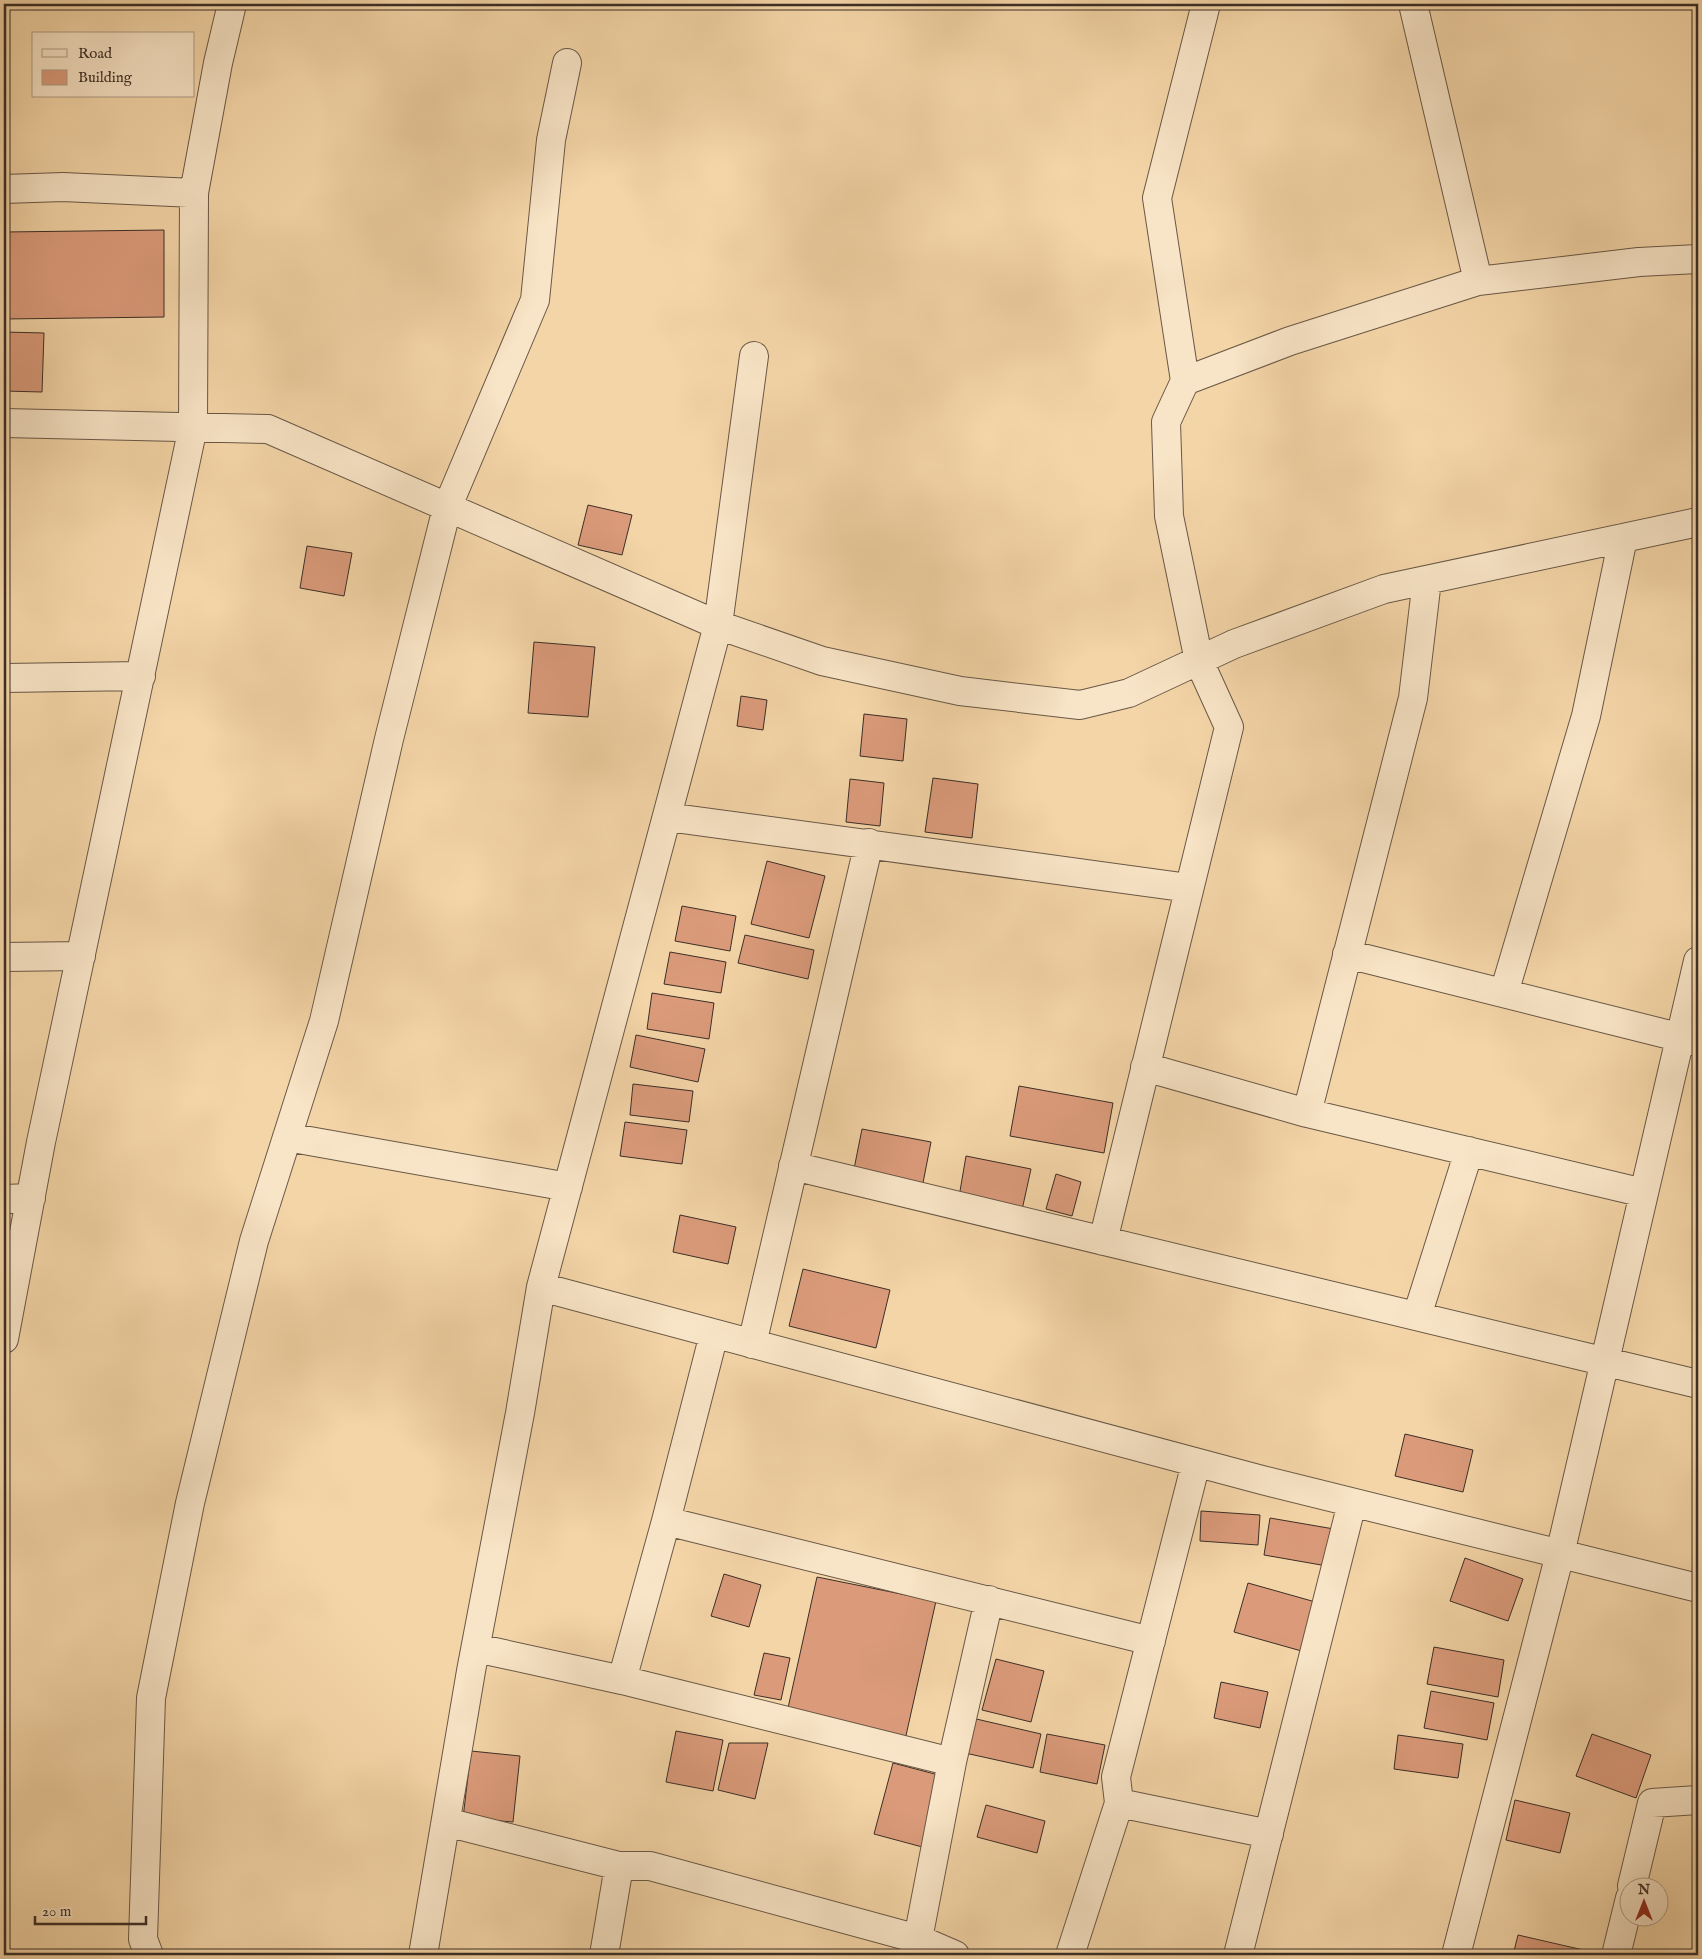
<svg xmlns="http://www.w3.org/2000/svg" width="1702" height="1959" font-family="'IM FELL English',serif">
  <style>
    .building { fill: #db9b7b; stroke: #3b2e26 }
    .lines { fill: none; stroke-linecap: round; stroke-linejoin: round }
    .minor-casing { stroke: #695846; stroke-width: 30 }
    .minor { stroke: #f8e4c6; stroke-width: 28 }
  </style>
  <rect width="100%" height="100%" fill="#f4d5a7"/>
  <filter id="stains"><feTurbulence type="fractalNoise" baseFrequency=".004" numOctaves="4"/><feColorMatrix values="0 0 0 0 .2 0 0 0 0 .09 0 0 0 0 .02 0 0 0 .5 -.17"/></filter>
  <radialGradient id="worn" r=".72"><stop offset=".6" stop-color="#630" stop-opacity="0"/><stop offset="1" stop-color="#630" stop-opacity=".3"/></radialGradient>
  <path class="building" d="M164,230V317L4,319V232Z
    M4,332L44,333L42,392L4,391Z
    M588,505L632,515L622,555L578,545Z
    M307,546L352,553L344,596L300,588Z
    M534,642L595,647L588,717L528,713Z
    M741,696L767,700L763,730L737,726Z
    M864,714L907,719L903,761L860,756Z
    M933,778L978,784L972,838L925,832Z
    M850,779L884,783L880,826L846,822Z
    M767,861L825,876L809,938L751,924Z
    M682,906L736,916L730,951L675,941Z
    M745,935L814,950L808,979L738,963Z
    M670,952L726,962L721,993L664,984Z
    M652,993L714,1003L709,1039L647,1029Z
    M636,1035L705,1049L698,1082L630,1067Z
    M633,1084L693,1091L689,1122L630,1115Z
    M1019,1086L1113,1103L1104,1153L1010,1136Z
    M625,1122L687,1130L682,1164L620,1156Z
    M862,1129L931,1142L922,1188L853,1174Z
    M966,1156L1031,1169L1022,1210L959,1197Z
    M1056,1174L1081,1182L1072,1216L1046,1209Z
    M680,1215L736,1227L728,1264L673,1252Z
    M803,1269L890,1290L876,1348L789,1326Z
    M1405,1434L1473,1450L1463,1492L1395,1476Z
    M1201,1511L1260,1515L1258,1545L1200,1541Z
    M1270,1518L1334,1529L1327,1566L1264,1555Z
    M1465,1558L1523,1579L1508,1621L1450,1601Z
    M724,1574L761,1585L749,1627L711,1616Z
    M817,1577L936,1601L905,1740L788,1708Z
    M1248,1583L1319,1603L1305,1652L1234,1632Z
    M1434,1647L1504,1660L1498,1697L1427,1684Z
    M764,1653L790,1658L781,1700L754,1695Z
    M996,1659L1044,1671L1031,1722L982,1710Z
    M1221,1682L1268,1692L1260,1728L1214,1718Z
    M1431,1691L1494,1703L1487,1740L1424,1728Z
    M972,1718L1041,1734L1033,1768L965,1753Z
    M676,1731L723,1740L713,1791L666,1782Z
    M1047,1734L1105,1745L1097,1784L1040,1772Z
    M1592,1734L1651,1755L1636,1798L1576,1776Z
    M1398,1735L1463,1744L1458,1778L1394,1769Z
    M729,1743H768L755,1799L718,1790Z
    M471,1751L520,1756L513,1822L463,1818Z
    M893,1763L946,1777L926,1848L874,1834Z
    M1515,1800L1570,1813L1560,1853L1506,1840Z
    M986,1805L1045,1821L1037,1853L977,1837Z
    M1518,1935L1592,1952V1955H1513Z"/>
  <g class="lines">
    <g class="minor-casing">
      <path id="minor" d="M1413,4L1478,281
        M4,189L63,187L194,193
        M1185,381L1157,198L1206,4
        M4,423L268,429L718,625L822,661L960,691L1080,705L1129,693L1234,644L1384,589L1698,522
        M4,678L141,676
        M667,817L1189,888
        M1347,954L1698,1042
        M4,957L81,956
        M1504,993L1586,716L1623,538
        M1145,1067L1307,1113L1644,1193
        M1307,1113L1413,698L1427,580
        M287,1137L568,1187
        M793,1166L1698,1384
        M4,1199L31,1198
        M1103,1241L1229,727L1199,661L1169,516L1166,422L1185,381L1290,341L1478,281L1639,262L1698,259
        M541,1287L1262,1480L1698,1588
        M1417,1316L1469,1151
        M4,1339L41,1142L193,427L194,193L218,63L232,4
        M752,1344L869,843
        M666,1521L1151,1641
        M476,1648L622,1680L952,1762
        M622,1680L666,1521L714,1334
        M1119,1803L1269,1834
        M446,1822L619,1866H650L918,1939L955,1955
        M1632,1886L1652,1803L1698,1800
        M149,1955L143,1939L151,1698L190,1503L254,1241L324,1021L389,739L447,508L535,300L551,140L567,63
        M423,1955L471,1671L520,1413L541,1287L718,625L754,356
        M604,1955L619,1866
        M913,1955L918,1939L952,1762L989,1600
        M1070,1955L1119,1803L1116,1777L1196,1463
        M1238,1955L1352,1503
        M1456,1955L1560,1554L1698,961
        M1616,1955L1630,1898"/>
    </g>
    <use href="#minor" class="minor"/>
  </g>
  <rect width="1702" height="1959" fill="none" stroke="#f4d5a7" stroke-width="20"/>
  <rect x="5" y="5" width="1692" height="1949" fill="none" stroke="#3b2e26" stroke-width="2.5"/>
  <rect x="10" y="10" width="1682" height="1939" fill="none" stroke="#3b2e26"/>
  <rect x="32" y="32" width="162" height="65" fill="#f8e4c6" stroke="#ac9b86"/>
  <rect x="42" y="49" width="25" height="8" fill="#f8e4c6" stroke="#ac9b86"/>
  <text x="78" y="58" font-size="15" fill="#3b2e26">Road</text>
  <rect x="42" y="70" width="25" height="15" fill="#db9b7b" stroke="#ac9b86"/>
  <text x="78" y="82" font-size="15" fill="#3b2e26">Building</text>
  <g transform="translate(1644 1902)"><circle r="24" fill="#f8e4c6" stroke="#ac9b86"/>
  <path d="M0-4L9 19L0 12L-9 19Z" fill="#8f2418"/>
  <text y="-8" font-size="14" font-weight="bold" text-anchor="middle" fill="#3b2e26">N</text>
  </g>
  <path d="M35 1916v8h111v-8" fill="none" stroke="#3b2e26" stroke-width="2.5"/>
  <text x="42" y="1916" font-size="15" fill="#3b2e26" stroke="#f8e4c6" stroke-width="4" paint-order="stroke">20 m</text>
  <rect width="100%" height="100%" filter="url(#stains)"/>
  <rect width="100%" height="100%" fill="url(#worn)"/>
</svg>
